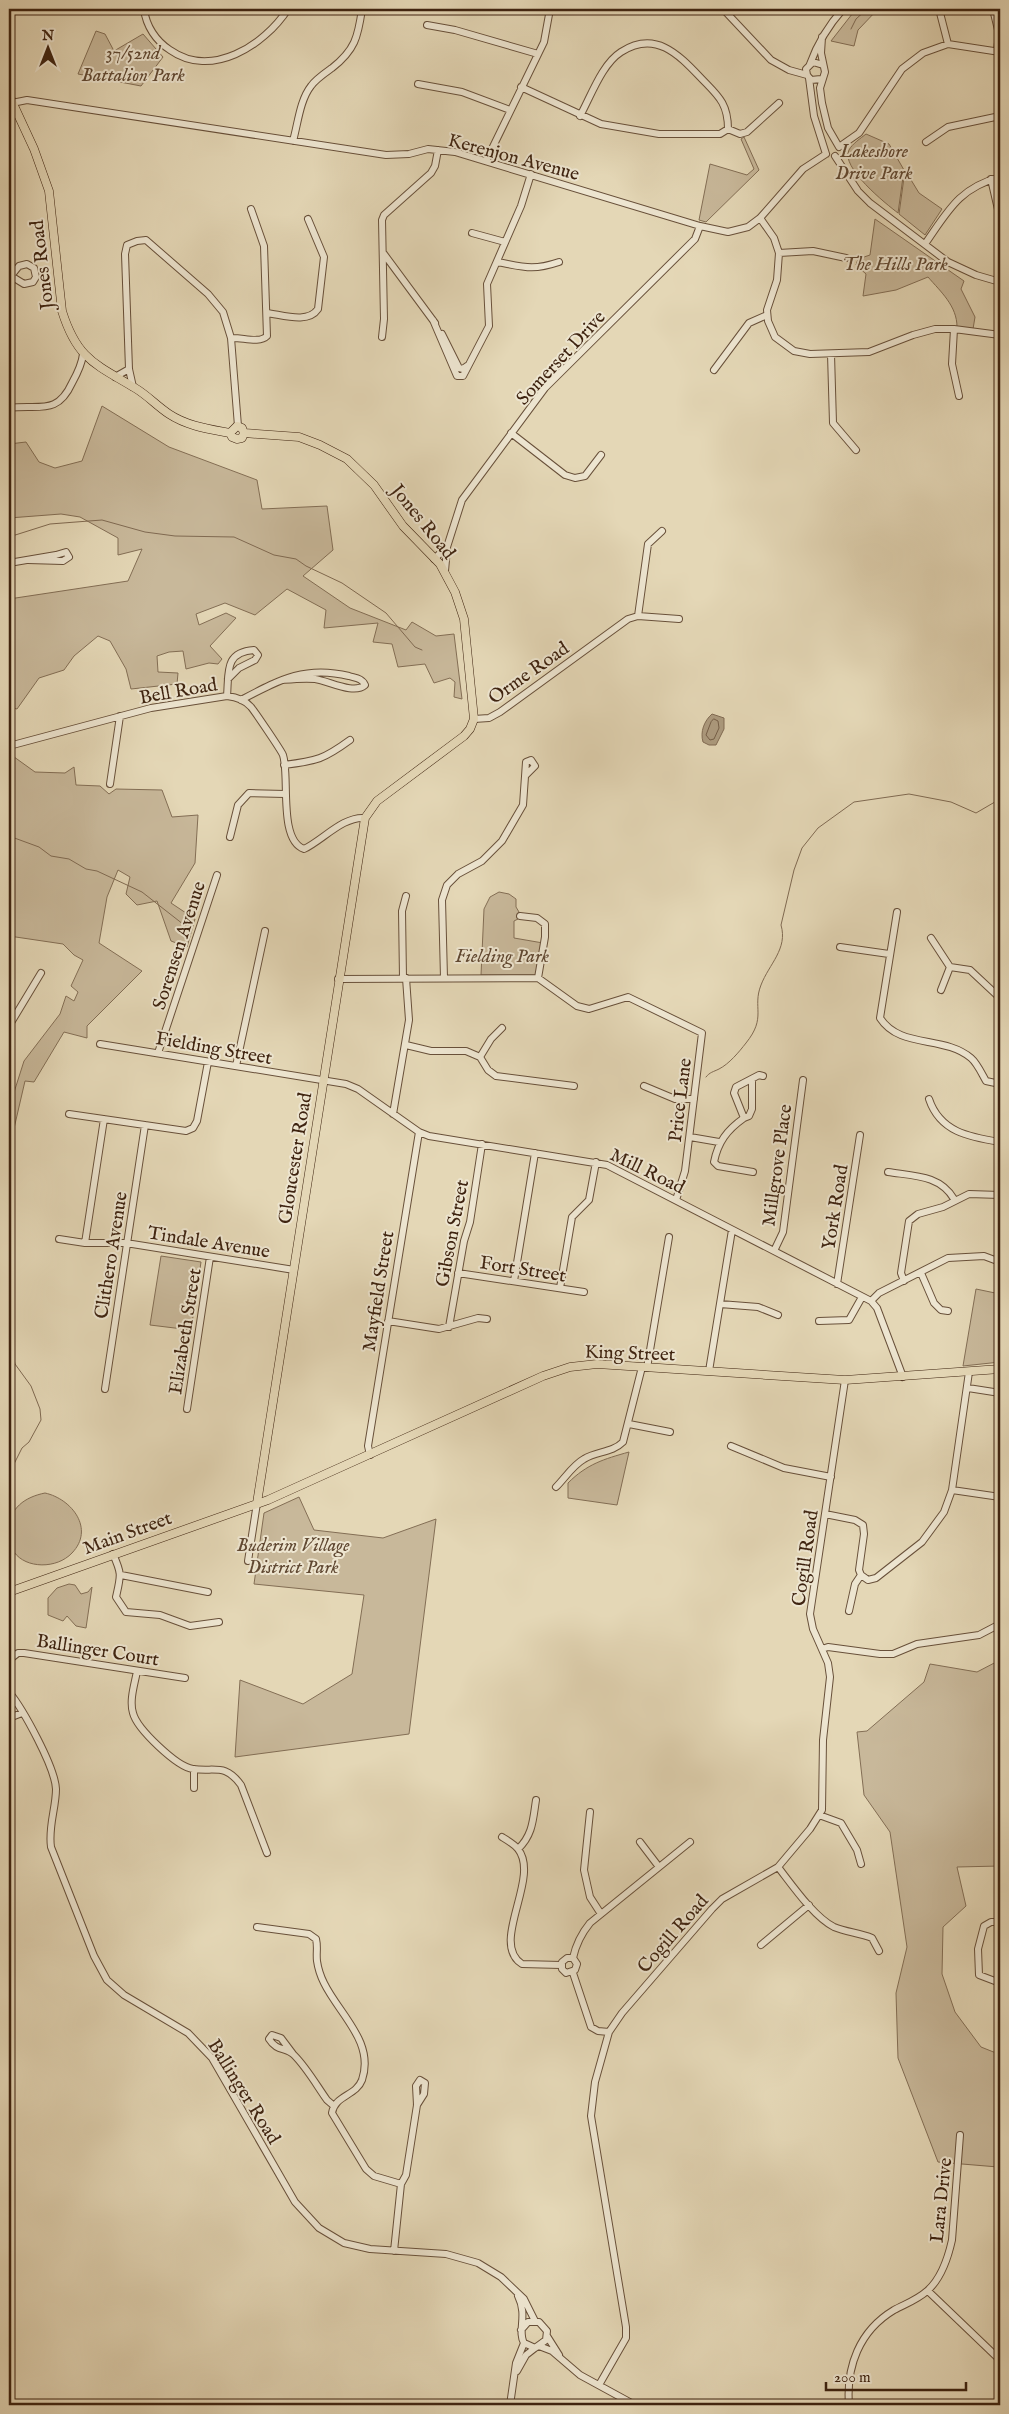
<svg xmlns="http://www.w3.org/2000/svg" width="1009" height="2414" font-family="'IM FELL English',serif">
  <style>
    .green { fill: #c8b89a; stroke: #836e55 }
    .water { fill: #ac9a7e; stroke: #806a52 }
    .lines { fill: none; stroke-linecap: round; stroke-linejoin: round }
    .shore { stroke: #755e47; stroke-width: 1 }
    .stream { stroke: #806a52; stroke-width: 1 }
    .minor-casing { stroke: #68503a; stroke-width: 8 }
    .major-casing { stroke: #3e2310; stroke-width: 9 }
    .minor { stroke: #ede5d0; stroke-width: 6 }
    .major { stroke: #e4d7b6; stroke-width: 8 }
    .labels { text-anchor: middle; stroke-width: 4; stroke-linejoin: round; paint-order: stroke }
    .park-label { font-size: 19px; font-style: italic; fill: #604832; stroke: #ede5d0 }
    .street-label { font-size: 19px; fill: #3e2310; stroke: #ede5d0 }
  </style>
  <rect width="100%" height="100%" fill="#e4d7b6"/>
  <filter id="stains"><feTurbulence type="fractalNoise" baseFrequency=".004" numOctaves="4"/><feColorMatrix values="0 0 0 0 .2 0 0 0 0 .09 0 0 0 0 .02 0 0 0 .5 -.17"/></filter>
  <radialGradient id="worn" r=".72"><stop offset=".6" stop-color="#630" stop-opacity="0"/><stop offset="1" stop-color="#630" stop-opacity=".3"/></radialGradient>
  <path class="green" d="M856,9H878L858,30L854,46L831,41Z
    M96,31L105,34L114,51L143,34L163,57L141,86L78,74Z
    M866,134L889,144L904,170L898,213C886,204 840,167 849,150C852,144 861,138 866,134Z
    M744,137L759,170L706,222L699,220L710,164L747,175L754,169L741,139Z
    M905,170L919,193L942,209L925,235L899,214Z
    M875,219L964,281L961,289L975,317L973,329L957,327C957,306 941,292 928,277L896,290L863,296L866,274L856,265L858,259L870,255Z
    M102,406L169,447L257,480L262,509L327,506L333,550L303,576L350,608L406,630L412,622L436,636L454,634L462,699L454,697L455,682L450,678L434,683L425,664L398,667L392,644L373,642L378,623L324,628L326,610L287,589L255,615L225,603L196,614L199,625L226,613L236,618L210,646L222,659L218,664L209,663L186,669L183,651L169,652L157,656L158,672L178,673L177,684L131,689L126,669L110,641L98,636L74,656L64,670L39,678L17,709L9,707V599L128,581L142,549L118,555V538L80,517L61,514L9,518V444L26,442L39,462L55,468L82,461Z
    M10,754L35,772L65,773L74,767L76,785L100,786L109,794L116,789L162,790L172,817L198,815L195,863L171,903L195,919L187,947L171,941L157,901L137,905L126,894L130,877L118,870L107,897L99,943L142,971L87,1026V1038L64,1032L34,1082L25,1081L9,1150V1108L24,1061L60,1014L66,996L74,1001L78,992L71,986L83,960L74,955L63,944L9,936Z
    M499,892L509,894L516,899V907L519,912L518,919L514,921V938L543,943L538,975H481L484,909L490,897Z
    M161,1256L201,1262L191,1330L150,1325Z
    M976,1289L1000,1294V1362L963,1366Z
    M629,1452L617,1505L568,1498V1483C587,1464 604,1459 629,1452Z
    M45,1493C72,1499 95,1529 72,1553C57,1569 26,1569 14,1552C9,1544 9,1539 9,1530C9,1508 25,1497 45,1493Z
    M299,1497L314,1530L383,1538L436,1519L409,1734L235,1757L240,1680L303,1704L352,1674L364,1595L254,1584L264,1513Z
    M69,1584L75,1585L81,1594L88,1592L92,1587L86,1628L76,1626L67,1616L63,1621L48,1615V1598L57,1588Z
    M1000,1660V1866L957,1867L966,1906L943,1927L942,1974L955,2012L981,2047L996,2053L1000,2090V2165L998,2167L938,2162L898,2058L896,1993L907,1947L890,1832L864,1795L857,1732L867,1731L924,1682L930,1664L977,1672Z"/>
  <path class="water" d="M712,714L724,718V729L716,745H709L703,742C700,732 704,721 712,714Z"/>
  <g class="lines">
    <path class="shore" d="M714,719L718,721L719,728L714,739L710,740L706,735L711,722Z"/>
    <path class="stream" d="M851,29L856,19L867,9
      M9,537L50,524L102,520L145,532L175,536L234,537L274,555L296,559L306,566L342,583L386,613L415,647L422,650
      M9,836L39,847L51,856L69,859L86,869L97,871L142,892L188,928
      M706,1077C710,1072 713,1072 719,1069C729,1064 739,1052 746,1043C767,1017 752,1008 761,985C769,964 788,949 781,925L794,870L802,848L818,828L854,802L909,794L951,802L976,813L1000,799
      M9,1303L11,1346L15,1364L31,1386L40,1409L41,1420L29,1442L22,1448L9,1474"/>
    <g class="minor-casing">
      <path id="minor" d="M144,9C146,26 156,41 170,50C211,79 264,46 288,9
        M723,9L771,60L789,70L807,75
        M939,9L948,44
        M993,9L999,34L997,51
        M427,25L455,30L538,54
        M822,37L821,53L825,72L820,88L822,103L828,128L839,147
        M810,64C818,42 828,26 843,9
        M809,78L814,116L826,154
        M821,79L811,80L807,75L806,69L813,62L823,65
        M418,84L462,92L510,110
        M521,87L601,124L659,134H720L728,129L740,134L747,132L779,103
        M12,103L27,100L386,155L409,154L428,149L455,152L700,226L728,232L748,227L760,218L803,169L826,154
        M580,116C591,96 602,64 621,52C655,30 678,54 700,77C717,95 728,102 728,129
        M293,141C298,123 300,100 311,86C316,79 325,73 332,68C355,50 358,37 362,9
        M926,142L948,127L1000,116
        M839,147L859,133L902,69L923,53L948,44L1000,52
        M835,156L858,191L870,203L948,262L976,275L1000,282
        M486,161L544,42L550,9
        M991,179L1000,218
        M760,218L774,238L779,253L777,280L767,310L768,321L775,337L794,351L810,354L869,352L913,335L935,329H954L1000,335
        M472,233L505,242
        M925,244C948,211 959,188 1000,177
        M779,253L813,251L846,258
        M384,254L435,323
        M497,262C524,267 532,271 559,262
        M27,264L34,268L36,277L33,282L24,284L11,276L19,266Z
        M267,313C283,315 308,324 318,309L324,257L308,219
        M433,320L457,376H463L489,326L487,284L521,206L531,174
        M954,329L952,364L959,396
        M442,334L459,368L463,369L467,366
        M382,337L384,319L382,220L384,215L431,173L435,166L438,150
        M231,338C242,337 259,344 267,336L264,246L251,209
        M831,354L833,423L856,450
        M714,370L749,323L767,315
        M115,377L129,369
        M133,387L129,369L125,254L127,245L137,241L146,240L208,294L223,312L231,338L238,426
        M9,408C39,404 57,416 72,383C77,374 82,364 83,354
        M511,433L565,475L575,478L585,476L601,455
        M434,559L447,547L462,500L545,388L695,239L700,226
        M9,563L56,555L66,552L69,557L63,561L28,560
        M445,571L447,549
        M638,616L648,544L662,531
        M227,696C229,673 224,652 254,650L258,655L255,660L239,668L228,679
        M241,700C279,680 305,665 349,676C355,678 362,678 365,685C354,695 329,681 315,679C304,678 294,679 283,680
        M474,719L489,718L500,712L628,619L638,616L679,619
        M9,746L151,708L227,696C236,697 245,700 251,707C255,712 281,750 283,755C290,776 278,840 304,849C323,840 343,816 365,818
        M284,765C317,761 324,759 350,740
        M110,784L120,716
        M230,837L238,805L249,793L285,794
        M897,912L880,1018C900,1049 944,1035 971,1058C977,1063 982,1074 986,1081L1000,1084
        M520,916L537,918L545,924V937L538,978
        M931,938L950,967L970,970L1000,998
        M840,947L889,954
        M403,978L402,911L406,896
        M444,978L442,900L447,885L458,874L482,861L502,841L523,805L526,762L531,760L535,766L526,775
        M338,979L538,978L577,1006L589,1009L628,997L702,1033L685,1171L676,1200
        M941,990L950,967
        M9,1026L41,973
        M100,1044L346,1084L358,1089L419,1132L429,1136L607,1165L871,1301L877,1308L903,1377
        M406,1045L431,1051H466L480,1057L488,1070L496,1076L574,1086
        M158,1053L217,875
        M480,1057L491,1039L502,1028
        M236,1066L265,931
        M644,1086L675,1099H694
        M929,1099C940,1132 969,1137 1000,1142
        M69,1114L186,1131L193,1128L197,1121L208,1062
        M393,1114L409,1020L406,978
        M744,1118L749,1116L752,1109V1079
        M690,1137L719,1142
        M753,1172L718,1166L714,1162C718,1142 727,1130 744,1118L734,1093L736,1087L759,1075L763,1076
        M888,1172C914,1176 940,1175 954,1199
        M59,1239L85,1243H126L294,1270
        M85,1243L104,1119
        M774,1251L783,1232L803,1080
        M458,1273L584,1292
        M921,1273L934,1303L941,1310L948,1311
        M514,1281L535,1153
        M904,1281L901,1273L909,1221L918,1214L943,1207L969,1194L1000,1195
        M837,1284L860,1135
        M560,1288L572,1217L589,1200L596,1162
        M871,1301L879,1293L948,1258L984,1256L1000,1262
        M720,1304L758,1307L778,1315
        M388,1321L439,1329L478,1318L487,1319
        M819,1321L849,1320L862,1297
        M449,1327L464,1241L470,1222L482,1144
        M647,1368L669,1237
        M709,1371L732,1230
        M968,1388L1000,1393
        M105,1389L145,1125
        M187,1409L210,1257
        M629,1424L670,1432
        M731,1446L784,1468L831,1477
        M370,1455L368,1446L419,1132
        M556,1487C565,1478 573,1465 584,1459C597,1451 612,1453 623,1442L642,1367
        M952,1490L1000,1497
        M825,1514L855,1520L863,1525L864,1534L859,1570L861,1575L868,1580L876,1578L922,1542L944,1512L952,1490L969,1372
        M113,1554C122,1574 121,1575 116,1597L126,1612L160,1615L190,1626L219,1622
        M248,1561L257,1503
        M121,1575L208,1592
        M849,1611L855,1584L861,1575
        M822,1649L828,1647L880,1654H893L917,1644L979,1635L1000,1624
        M9,1660L18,1653H24L185,1678
        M137,1671C135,1683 129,1700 133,1713C137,1729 177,1767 193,1769C215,1772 225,1763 241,1785L267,1853
        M9,1692C23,1709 55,1767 56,1789C56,1808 48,1827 51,1847L94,1956L107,1980L124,1995L188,2033L212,2058L295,2202L319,2228L344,2243L370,2249L446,2254L478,2263L501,2277L524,2299L535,2321
        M9,1718L22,1713
        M194,1788V1769
        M590,1812L584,1870L590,1897L601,1914
        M819,1815L841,1823L857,1850L861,1864
        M502,1837C507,1840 514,1844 518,1849C541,1878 489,1943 522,1964L561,1965
        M640,1842L659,1867
        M518,1849C533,1835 533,1819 536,1800
        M778,1867C792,1885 814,1917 834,1927C846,1932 860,1933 872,1938L879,1951
        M997,1922H991L984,1926L978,1949L979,1975L1000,1983
        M257,1927L309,1934L316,1939C318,1947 316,1953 317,1961C318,1968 321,1977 324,1983C339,2014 375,2042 362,2080C356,2096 335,2095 332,2113L366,2169L374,2176L401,2184L394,2251
        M761,1945L809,1905
        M573,1958H567L562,1962V1969L566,1973L575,1970L577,1964L573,1958C576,1944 581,1934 590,1923L690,1842
        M573,1973L591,2027L598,2031L609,2032
        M293,2054L281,2038L272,2035L269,2039C277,2052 286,2047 294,2055C307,2068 317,2086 327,2100L334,2106
        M401,2184L406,2175L417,2105L416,2086L420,2080L425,2083L424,2094L417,2105
        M928,2291L1000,2360
        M518,2296C528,2316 517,2331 524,2343L535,2348L546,2340L547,2331L539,2322H528L521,2330
        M547,2336L559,2355
        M539,2346L552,2351L580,2375L635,2405
        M517,2371L526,2355L535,2348
        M599,2385L626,2338V2327L591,2116L595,2082L609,2032L622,2013L712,1909L722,1899L778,1867L810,1829L822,1810L823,1740L830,1677L828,1663L813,1629L810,1614L845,1380
        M510,2405L516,2363L524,2343
        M849,2405C846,2367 859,2331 894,2310C905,2304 917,2300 927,2291C941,2279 948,2258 952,2240L960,2135"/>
    </g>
    <g class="major-casing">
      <path id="major" d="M9,95L34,149L49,191L62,311C77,359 95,364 135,388C147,395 157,406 169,414C187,426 209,429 230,433
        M230,433L232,437L237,439L242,438L244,433
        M230,433L237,426L242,428L244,433
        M244,433L299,437L320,445L347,459L374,485L403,526L440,564L455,592L464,619L474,719L470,729L464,736L377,801L365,818L257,1503
        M9,1592L268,1500L543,1376L570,1367L597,1364L845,1380L1000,1369"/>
    </g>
    <use href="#minor" class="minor"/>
    <use href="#major" class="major"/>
  </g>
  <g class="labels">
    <g class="park-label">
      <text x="133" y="59">37/52nd<tspan x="133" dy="22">Battalion Park</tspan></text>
      <text x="874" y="157">Lakeshore<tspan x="874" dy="22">Drive Park</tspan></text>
      <text x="895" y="270">The Hills Park</text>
      <text x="502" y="962">Fielding Park</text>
      <text x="293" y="1551">Buderim Village<tspan x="293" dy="22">District Park</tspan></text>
    </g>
    <g class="street-label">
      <text transform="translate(514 156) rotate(15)" y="7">Kerenjon Avenue</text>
      <text transform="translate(41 265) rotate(-97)" y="7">Jones Road</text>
      <text transform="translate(560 357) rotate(-47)" y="7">Somerset Drive</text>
      <text transform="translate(424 521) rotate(51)" y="7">Jones Road</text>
      <text transform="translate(528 672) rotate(-35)" y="7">Orme Road</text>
      <text transform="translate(178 690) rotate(-10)" y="7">Bell Road</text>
      <text transform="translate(178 945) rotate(-72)" y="7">Sorensen Avenue</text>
      <text transform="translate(214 1047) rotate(10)" y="7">Fielding Street</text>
      <text transform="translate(679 1100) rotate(-83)" y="7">Price Lane</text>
      <text transform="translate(294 1158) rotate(-81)" y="7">Gloucester Road</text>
      <text transform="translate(776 1165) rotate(-82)" y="7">Millgrove Place</text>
      <text transform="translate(648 1170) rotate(26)" y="7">Mill Road</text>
      <text transform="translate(834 1207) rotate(-81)" y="7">York Road</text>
      <text transform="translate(451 1233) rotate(-79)" y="7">Gibson Street</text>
      <text transform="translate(209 1241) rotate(9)" y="7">Tindale Avenue</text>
      <text transform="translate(110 1255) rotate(-81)" y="7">Clithero Avenue</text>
      <text transform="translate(523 1268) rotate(9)" y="7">Fort Street</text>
      <text transform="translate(377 1291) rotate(-81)" y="7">Mayfield Street</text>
      <text transform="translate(184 1331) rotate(-81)" y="7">Elizabeth Street</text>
      <text transform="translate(630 1352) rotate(2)" y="7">King Street</text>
      <text transform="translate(127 1532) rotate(-20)" y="7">Main Street</text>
      <text transform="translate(804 1558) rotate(-82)" y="7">Cogill Road</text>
      <text transform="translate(98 1649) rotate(9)" y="7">Ballinger Court</text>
      <text transform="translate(672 1933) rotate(-49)" y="7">Cogill Road</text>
      <text transform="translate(245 2091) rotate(58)" y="7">Ballinger Road</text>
      <text transform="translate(940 2200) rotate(-84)" y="7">Lara Drive</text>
    </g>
  </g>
  <rect width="1009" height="2414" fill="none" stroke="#e4d7b6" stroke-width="30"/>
  <rect x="10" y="10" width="989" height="2394" fill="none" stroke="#3e2310" stroke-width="2.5"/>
  <rect x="15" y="15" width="979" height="2384" fill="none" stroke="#3e2310"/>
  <g transform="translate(48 48)" stroke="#ede5d0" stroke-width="4" paint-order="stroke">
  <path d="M0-4L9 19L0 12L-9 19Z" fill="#3e2310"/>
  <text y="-8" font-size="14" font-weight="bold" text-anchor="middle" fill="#3e2310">N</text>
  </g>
  <path d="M826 2382v8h140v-8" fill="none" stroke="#3e2310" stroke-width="2.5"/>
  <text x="834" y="2382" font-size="15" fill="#3e2310" stroke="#ede5d0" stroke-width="4" paint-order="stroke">200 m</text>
  <rect width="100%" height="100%" filter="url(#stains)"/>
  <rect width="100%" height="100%" fill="url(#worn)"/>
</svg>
